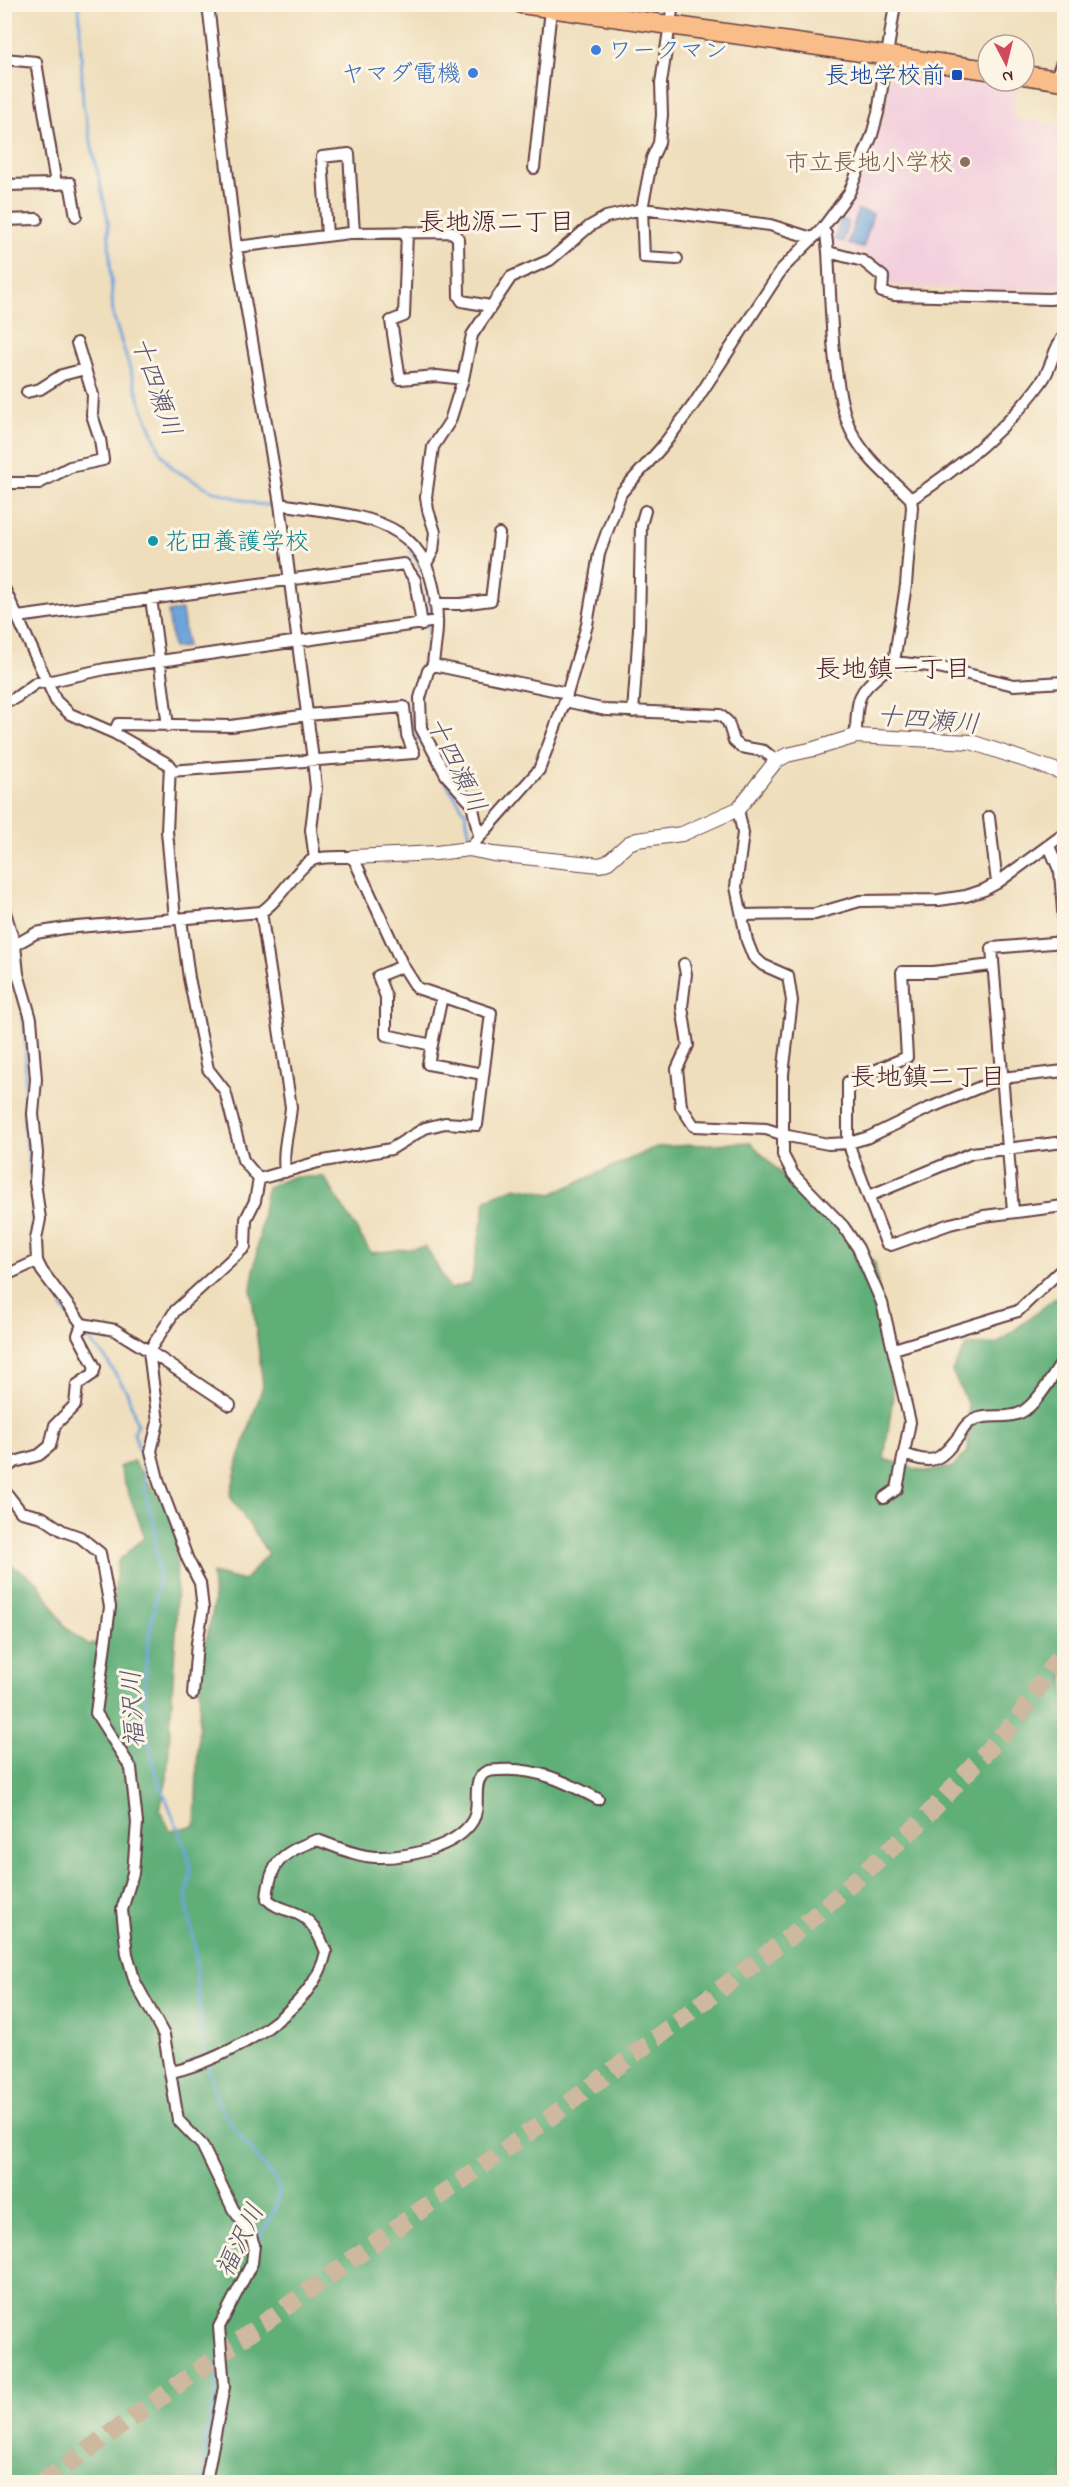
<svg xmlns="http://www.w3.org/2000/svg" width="1069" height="2487" font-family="'Indie Flower','Klee One',sans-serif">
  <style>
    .built { fill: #f3cfde }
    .forest { fill: #61af79; stroke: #566752; stroke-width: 1.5 }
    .water { fill: #6ea4db; stroke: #5c6283; stroke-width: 1.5 }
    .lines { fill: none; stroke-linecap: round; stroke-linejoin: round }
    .stream { stroke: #6ea4db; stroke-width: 3 }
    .trunk-tunnel { stroke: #ceb89f; stroke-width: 18; stroke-dasharray: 18 9; stroke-linecap: butt }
    .minor-casing { stroke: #633c41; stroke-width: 14 }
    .tertiary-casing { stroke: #633c41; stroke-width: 16 }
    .trunk-casing { stroke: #633c41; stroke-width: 21 }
    .minor { stroke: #fff; stroke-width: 10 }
    .tertiary { stroke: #fff; stroke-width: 14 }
    .trunk { stroke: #f8bd89; stroke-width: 18 }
    .shop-dot { fill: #3f7fe0; stroke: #fcf5e5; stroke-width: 2 }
    .transit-dot { fill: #1a4fb4; stroke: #fcf5e5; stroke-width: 2 }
    .education-dot { fill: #8d6e63; stroke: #fcf5e5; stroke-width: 2 }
    .culture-dot { fill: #0f9aa8; stroke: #fcf5e5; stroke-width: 2 }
    .labels { text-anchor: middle; stroke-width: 6; stroke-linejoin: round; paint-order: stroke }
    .shop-label { font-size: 24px; fill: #366cbe; stroke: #fcf5e5; text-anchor: start }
    .transit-label { font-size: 24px; fill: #164399; stroke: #fcf5e5; text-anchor: end }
    .education-label { font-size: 24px; fill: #785e54; stroke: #fcf5e5; text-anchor: end }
    .culture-label { font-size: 24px; fill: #0d838f; stroke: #fcf5e5; text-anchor: start }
    .neighbourhood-label { font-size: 26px; fill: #4a1f2b; stroke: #fcf5e5 }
    .water-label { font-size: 26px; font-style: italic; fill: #585471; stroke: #fcf5e5 }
  </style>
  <rect width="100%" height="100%" fill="#fcf5e5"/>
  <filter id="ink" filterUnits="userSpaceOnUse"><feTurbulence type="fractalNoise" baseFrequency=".0167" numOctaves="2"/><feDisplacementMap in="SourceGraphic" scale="12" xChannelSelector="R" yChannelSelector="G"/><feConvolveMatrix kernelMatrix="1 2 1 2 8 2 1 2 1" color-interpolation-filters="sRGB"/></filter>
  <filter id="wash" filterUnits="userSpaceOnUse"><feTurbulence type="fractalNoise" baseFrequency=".008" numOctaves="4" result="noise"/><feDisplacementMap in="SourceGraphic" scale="24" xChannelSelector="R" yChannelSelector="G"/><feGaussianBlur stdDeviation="1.35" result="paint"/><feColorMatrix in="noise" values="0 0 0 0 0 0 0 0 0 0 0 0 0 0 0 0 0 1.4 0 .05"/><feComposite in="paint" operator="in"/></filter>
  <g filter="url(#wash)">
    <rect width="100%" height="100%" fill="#efdebc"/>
    <path class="built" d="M892,63L988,76V81H1016L1012,118L1064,126V288L1005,290L896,286L887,280L883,267L870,256L831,246L829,222L852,198L885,116Z"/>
    <path class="forest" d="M750,1142L805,1198L875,1263L893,1396L884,1459L926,1472L953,1467L968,1451V1404L952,1371L967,1345L997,1344L1064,1291V2482H5V1561L37,1581L64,1625L89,1646L109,1637L118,1561L145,1537L119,1467L133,1461L177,1522L176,1631L167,1778L160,1810L170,1830L195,1826L201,1662L214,1605L212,1573L244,1581L268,1553L230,1496L239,1458L263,1386L251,1289L267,1187L292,1177H324L371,1253L426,1247L450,1289L471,1283L486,1199L516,1187L552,1194L656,1147Z"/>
    <path class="water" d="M858,210L873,214L863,248L848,244Z
      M841,219L848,221L843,242L835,239Z
      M182,610L187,647L173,648L168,612Z"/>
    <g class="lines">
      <path class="stream" d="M79,4L83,105L108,220L113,315L141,404L161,453L173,469L211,490L256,504L277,506
        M410,551L426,579L430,608L428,645L413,696L412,719L417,735L438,771
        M916,732L939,734
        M445,781L465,812L471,840
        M480,843L502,848
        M14,979L22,1007L26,1044L24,1123L31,1174
        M31,1240L33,1204
        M62,1307L78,1328
        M84,1335L104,1356L127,1392L137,1423L134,1433L145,1470V1493L154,1523L159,1580L150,1630L145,1674L146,1724L155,1771L187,1852L191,1871L186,1898L196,1955L197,1985L204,2051L217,2101L233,2127L278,2184C281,2207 266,2225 256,2244
        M199,2482L207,2431L215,2401L217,2363"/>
    </g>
  </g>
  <g filter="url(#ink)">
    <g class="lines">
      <path class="trunk-tunnel" d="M43,2482L557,2112L796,1932L919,1824L1018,1718L1064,1648"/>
      <g class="minor-casing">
        <path id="minor" d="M208,4L236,247L280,504L313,760L316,788L311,830L315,859
          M673,4L661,83L662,115L659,143L652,158L642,209L644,257L677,259
          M4,59L36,62L56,184L4,185
          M1055,80L1064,57
          M534,168L551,9
          M56,184L70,183L76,216
          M4,220L37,219
          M822,229L826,234L828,252L863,261L883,277L882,292L894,295L1050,299L1064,297
          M407,232L404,316L391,321L400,379L437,376L463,379
          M327,236L322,157L349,154L354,233
          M236,247L350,233L452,232L458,238L459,296L462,301L490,306
          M828,252C831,299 831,400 855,438C869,462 892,479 911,499L912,507L906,585L894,662C861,692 856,688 856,736
          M27,392L40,389L62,375L85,369
          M4,483H39L70,467L103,460L100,439L92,415L93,395L77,343
          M911,499C957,470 1011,425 1042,381C1052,368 1053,348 1064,336
          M280,504C363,518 433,513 437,619C438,634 434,650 433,665L567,693
          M426,564L433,551L435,532L428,510L426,497L433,447L450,421L463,379L472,335L511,277L550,260L590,226L606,217L642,209L770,225L812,238
          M4,588L56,701L70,714L114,733L170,765L167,831L175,919
          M151,598L168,726
          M435,604H461L491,600L499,534
          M18,617L404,564L415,580L422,625
          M894,662L938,667L1014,685L1064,682
          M433,665L428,671L420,698L421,728L446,775L472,804L479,836
          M4,701L14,699L36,683L47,682L105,669L437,621
          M565,701L606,710L720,715L728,722L734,741L741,747L764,751L776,761
          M633,712L639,629L641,525L645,511
          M114,733L118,724L231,726L307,715L404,707L407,735L414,753L170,771
          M738,809L743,833L736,887L747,941L753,956L763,965L788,976L792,1001L783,1074V1155L793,1174L843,1226L858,1248L882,1303L910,1422L897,1489L884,1498
          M989,817L997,883
          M1049,846L1060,872L1064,923
          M469,849L539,770L565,701L587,625L599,554L621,493L661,448L694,404L782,269L822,229L849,193L872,135L878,113L895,4
          M4,909L15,945L18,974L31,1019L36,1079L33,1114L37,1153L35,1182L40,1219L36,1239L37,1261L42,1271L82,1324L115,1330L149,1351L230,1405
          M261,912L291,1107C289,1131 282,1148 285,1172
          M742,915L815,914L860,901L939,900L966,896L984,890L997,883L1064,834
          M181,919L189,978L208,1069L225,1091L243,1160L259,1179
          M4,951L36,933L65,928L261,912C282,899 297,865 315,859C326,856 341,857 353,857L403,966L417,988L491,1013L477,1125L445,1123L425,1128L391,1149L318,1162L259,1179
          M684,964L686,974L682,1007L688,1045L677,1069L681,1106L694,1126L766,1129L788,1136L828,1144L849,1143L869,1137L927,1109L1002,1078L1064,1071
          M992,965L933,972H902L907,1057L848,1082V1137L851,1151L886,1243L891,1245L950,1224L984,1216L1064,1206
          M403,966L378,976L386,997V1035L432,1045
          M442,996L428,1064L483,1074
          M869,1196L972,1153L1064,1142
          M1013,1211L992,948L1064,942
          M4,1276L37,1261
          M894,1349L1018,1311L1060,1271L1064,1270
          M905,1454C934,1466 940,1460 959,1436C962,1431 965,1425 970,1422C986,1412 1005,1420 1020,1413C1037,1405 1054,1374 1064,1359
          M4,1469L15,1462L39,1455L50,1446L55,1425L75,1405L77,1385L93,1374L95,1367L78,1335L82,1324
          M4,1490L21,1512L42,1517L63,1531L80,1537L100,1553L110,1607L96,1713L131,1768L137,1823L133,1873L122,1910L127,1954L135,1982L164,2035L178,2120L202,2145L233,2209L249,2231L254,2245L252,2263L219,2327L224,2387L206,2482
          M193,1694L197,1643L203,1609L200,1583L188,1560L159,1483L151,1451L158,1422L149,1351L175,1311L245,1247L246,1219L255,1201L259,1179
          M172,2072C227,2059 313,2012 326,1952C320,1937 313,1921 298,1914C287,1909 276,1908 267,1899C270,1862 282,1852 317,1840C335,1846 355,1856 375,1857C406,1858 457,1848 473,1820C481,1807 472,1786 482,1775C486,1770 493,1770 499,1770C536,1767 566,1782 598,1799"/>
      </g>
      <g class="tertiary-casing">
        <path id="tertiary" d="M353,857L436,853L469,849L493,854L600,865L608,862L629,843L637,840L682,834L738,809L776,761L787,755L814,749L856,736L971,742L1064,773"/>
      </g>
      <g class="trunk-casing">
        <path id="trunk" d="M521,4L988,70
          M1024,75L1064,81"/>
      </g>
      <use href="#minor" class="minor"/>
      <use href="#tertiary" class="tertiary"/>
      <use href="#trunk" class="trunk"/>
    </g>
  </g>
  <g class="shop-dot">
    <circle cx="596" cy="50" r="6"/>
    <circle cx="473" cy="73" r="6"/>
  </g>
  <rect class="transit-dot" x="951" y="69" width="12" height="12" rx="3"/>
  <circle class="education-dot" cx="965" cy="162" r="6"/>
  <circle class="culture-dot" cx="153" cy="541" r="6"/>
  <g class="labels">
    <g class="shop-label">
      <text x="608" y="58">ワークマン</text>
      <text x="461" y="81" text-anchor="end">ヤマダ電機</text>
    </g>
    <g class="transit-label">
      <text x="945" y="83">長地学校前</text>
    </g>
    <g class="education-label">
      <text x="953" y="170">市立長地小学校</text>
    </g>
    <g class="culture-label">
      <text x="165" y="549">花田養護学校</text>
    </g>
    <g class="neighbourhood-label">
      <text x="497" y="230">長地源二丁目</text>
      <text x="893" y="677">長地鎮一丁目</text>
      <text x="928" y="1085">長地鎮二丁目</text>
    </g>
    <g class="water-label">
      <text transform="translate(157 386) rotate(71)" y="9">十四瀬川</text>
      <text transform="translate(928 719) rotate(5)" y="9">十四瀬川</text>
      <text transform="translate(457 764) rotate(64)" y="9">十四瀬川</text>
      <text transform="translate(132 1709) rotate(-93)" y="9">福沢川</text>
      <text transform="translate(239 2240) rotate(-64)" y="9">福沢川</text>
    </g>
  </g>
  <rect width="1069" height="2487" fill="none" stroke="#fcf5e5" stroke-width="24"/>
  <g transform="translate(1006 63) rotate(173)"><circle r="28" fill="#fcf5e5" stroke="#b59f9b" stroke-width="1.5"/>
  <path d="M0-4.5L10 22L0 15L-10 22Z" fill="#d1495b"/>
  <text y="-9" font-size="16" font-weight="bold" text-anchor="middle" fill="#4a1f2b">N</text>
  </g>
</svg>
